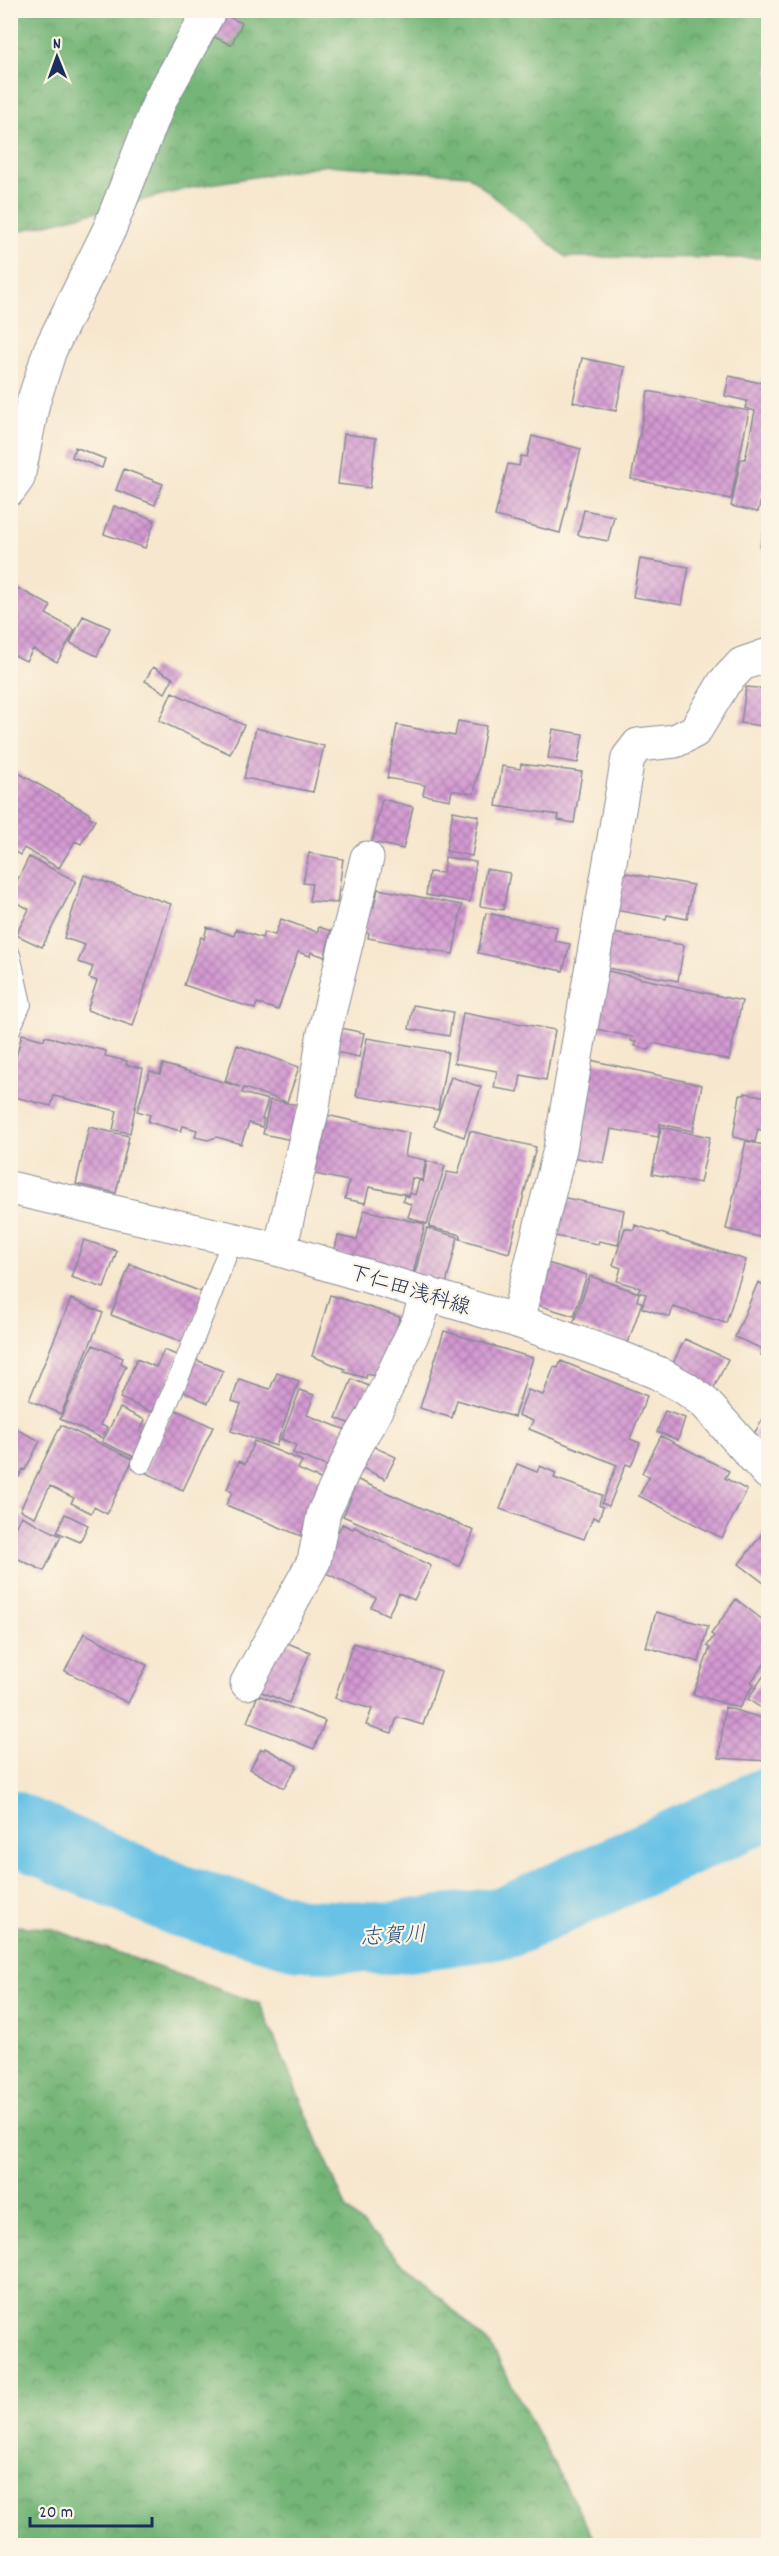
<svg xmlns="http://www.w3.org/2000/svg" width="779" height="2556" font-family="Dekko,'Klee One',sans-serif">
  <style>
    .forest { fill: url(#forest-crowns); stroke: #48726a; stroke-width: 1.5 }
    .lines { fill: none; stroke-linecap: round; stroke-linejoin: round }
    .river { stroke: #69c2e6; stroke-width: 72 }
    .building { fill: url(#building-cross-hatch) }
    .lane-casing { stroke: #898b96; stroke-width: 22 }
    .street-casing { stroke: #898b96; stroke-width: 35 }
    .primary-casing { stroke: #898b96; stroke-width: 35 }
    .lane { stroke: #fff; stroke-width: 20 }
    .street { stroke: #fff; stroke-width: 33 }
    .primary { stroke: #fff; stroke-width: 33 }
    .labels { text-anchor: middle; stroke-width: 4.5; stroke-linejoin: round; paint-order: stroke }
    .street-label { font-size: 21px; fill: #1b2f5e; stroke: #fcf5e5 }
    .water-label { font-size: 22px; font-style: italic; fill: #2e5480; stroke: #fcf5e5 }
  </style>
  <defs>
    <pattern id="forest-crowns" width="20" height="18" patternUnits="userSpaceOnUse" patternTransform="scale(1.5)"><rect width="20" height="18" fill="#74b577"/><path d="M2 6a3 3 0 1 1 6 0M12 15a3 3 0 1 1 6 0" fill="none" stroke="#5e9465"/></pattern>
    <pattern id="building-cross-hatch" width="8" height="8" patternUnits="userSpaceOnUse" patternTransform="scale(1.5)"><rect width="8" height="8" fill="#d399d1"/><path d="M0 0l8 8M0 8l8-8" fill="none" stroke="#aa7dad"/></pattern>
  </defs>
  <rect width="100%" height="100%" fill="#fcf5e5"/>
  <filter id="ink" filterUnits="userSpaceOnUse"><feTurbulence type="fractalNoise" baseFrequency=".0167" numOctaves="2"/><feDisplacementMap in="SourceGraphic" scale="12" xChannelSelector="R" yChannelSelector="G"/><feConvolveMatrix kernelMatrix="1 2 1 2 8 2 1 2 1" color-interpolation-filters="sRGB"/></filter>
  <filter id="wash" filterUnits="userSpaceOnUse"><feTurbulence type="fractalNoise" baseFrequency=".008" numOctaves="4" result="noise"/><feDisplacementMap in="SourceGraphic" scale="24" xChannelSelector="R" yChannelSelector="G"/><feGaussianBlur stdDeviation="1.35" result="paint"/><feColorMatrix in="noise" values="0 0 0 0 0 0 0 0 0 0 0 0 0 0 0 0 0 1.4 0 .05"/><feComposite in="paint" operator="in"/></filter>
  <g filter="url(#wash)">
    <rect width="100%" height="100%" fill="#f7e7ce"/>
    <path class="forest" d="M11,11H768V258L566,257L468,175L327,165L198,186L11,233Z
      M11,1926L50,1928L260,2004L347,2210L491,2346L597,2545H11Z"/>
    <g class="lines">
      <path class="river" d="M10,1826L180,1901L302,1935L392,1938L507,1922L768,1803"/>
    </g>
    <g id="blocks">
      <path class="building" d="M214,10L242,23L231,45L202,31Z
        M582,358L625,367L616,411L573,402Z
        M729,376L761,383L762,378L768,380V491L763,490L758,512L731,506L741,459H745L755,411L745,408L747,401L725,396Z
        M648,391L749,411L731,499L631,479Z
        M344,434L376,438L370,488L338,484Z
        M532,436L581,449L560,533L495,516L508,464L519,466L521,456L527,457Z
        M75,447L105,459L102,468L72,457Z
        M124,469L163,484L155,505L116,490Z
        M114,506L155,520L145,548L104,534Z
        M584,510L614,516L608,541L578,535Z
        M768,512V550L760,548Z
        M640,559L689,567L682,605L633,597Z
        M10,584L51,606L46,614L75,630L57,662L33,649L26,661L10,653Z
        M83,616L110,628L97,656L70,643Z
        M153,667L173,678L165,693L145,681Z
        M746,687L768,689V727L741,723Z
        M172,692L244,725L230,754L159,721Z
        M458,721L486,726L474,794L452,790L450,800L423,795L425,785L387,778L397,725L455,736Z
        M256,728L324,746L313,792L244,778Z
        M553,729L583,734L578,763L548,758Z
        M521,764L582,772L574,823L558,820L559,815L496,806L502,766L520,769Z
        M10,768L90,814L89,817L95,820L81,844L75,841L59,868L24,848L20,855L10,849Z
        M382,799L413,807L403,849L372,842Z
        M453,811L479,816L472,856L446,851Z
        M309,853L343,859L337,903L309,901L312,884L303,883Z
        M29,857L76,881L42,947L16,935L29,909L10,899V895Z
        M445,857L476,862L470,902L426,895L429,872L443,873Z
        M486,869L510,873L503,910L480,906Z
        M621,872L693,885L687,919L667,915L666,919L614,910Z
        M84,875L171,904L133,1026L87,1010L97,981L89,978L93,967L78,962L85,945L64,938Z
        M378,889L462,905L453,954L368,938L369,933L354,930L359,904L374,907Z
        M486,913L557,927L554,941L570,944L563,971L478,953Z
        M281,919L317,932L319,927L331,931L325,957L311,952L310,956L298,952L278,1010L257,1003L255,1009L184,985L201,937L204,939L207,927L234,936L236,929L262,938L264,932L275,935Z
        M607,932L684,945L678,981L601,967Z
        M599,969L742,1001L729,1060L653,1043L649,1050L635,1046L636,1042L631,1041L632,1037L587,1027Z
        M413,1005L453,1012L449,1036L409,1029Z
        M463,1013L555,1030L546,1080L521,1075L518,1092L494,1088L497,1071L454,1063Z
        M332,1026L364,1033L359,1057L327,1050Z
        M22,1034L44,1040L45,1036L106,1051L105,1056L127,1061L126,1065L143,1068L130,1133L113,1130L117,1111L54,1096L51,1106L10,1096V1081Z
        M367,1038L448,1052L438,1110L356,1096Z
        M237,1045L299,1067L287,1102L244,1088L242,1093L268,1100L262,1119H264L262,1127L249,1123L241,1144L217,1137L208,1140L195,1137L197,1130L183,1126L181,1131L148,1122L150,1115L137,1111L150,1071L160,1074L163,1064L240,1087L225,1081Z
        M586,1059L702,1085L693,1131L660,1124L658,1137L611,1129L604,1163L566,1156Z
        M451,1077L481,1087L464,1137L434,1126Z
        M745,1093L768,1097V1132L758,1129L755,1142L733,1137L740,1095H745Z
        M270,1100L299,1105L292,1140L263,1134Z
        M326,1115L409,1133L405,1156L426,1160L422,1180L412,1178L409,1195L369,1187L365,1203L345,1199L349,1181L305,1172Z
        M89,1127L129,1136L116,1193L76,1184Z
        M661,1127L710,1137L700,1183L652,1174Z
        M470,1131L536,1147L509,1253L460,1239L461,1235L429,1227L447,1172L458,1174Z
        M746,1141L768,1146V1239L726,1229Z
        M427,1161L445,1166L427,1224L408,1217L412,1205L403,1201L404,1195L409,1197L410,1193L415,1195L419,1180L423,1182Z
        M561,1197L624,1210L618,1245L599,1241L598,1244L554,1236Z
        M364,1210L425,1224L413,1274L334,1253L338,1236L357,1240Z
        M635,1225L746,1260L726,1323L673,1307L670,1317L642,1308L646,1294L638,1292L640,1288L617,1281L621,1268L613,1265L625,1228L634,1230Z
        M427,1228L458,1237L446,1284L414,1276Z
        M84,1240L117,1251L104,1288L71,1277Z
        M544,1262L587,1275L574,1316L531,1303Z
        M130,1264L204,1293L185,1343L111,1315Z
        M590,1276L639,1293L637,1301L642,1302L628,1343L573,1324Z
        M758,1282L768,1287V1358L761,1355L763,1349L735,1337Z
        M330,1295L400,1317L389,1354L378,1377L367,1374L366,1378L344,1372L345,1369L312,1356Z
        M71,1299L103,1313L61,1414L29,1400Z
        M444,1331L533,1358L514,1417L457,1400L452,1418L420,1408Z
        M685,1339L728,1359L713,1390L671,1367Z
        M93,1345L123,1358L121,1363L126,1366L100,1425L107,1427L102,1438L60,1419Z
        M164,1350L179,1356L155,1410L152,1412L120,1398L137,1359L156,1367Z
        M194,1359L223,1371L208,1403L180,1390Z
        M561,1361L647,1396L630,1439L640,1443L631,1466L626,1464L609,1506L602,1503L617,1465L529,1429L533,1421L518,1415L528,1390L543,1395L554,1367L558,1368Z
        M277,1373L299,1381L276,1446L231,1431L241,1404L232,1401L239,1379L270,1389Z
        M352,1379L369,1386L353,1425L336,1418Z
        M300,1390L314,1395L307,1415L349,1431L334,1469L293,1453L296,1445L281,1439Z
        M120,1408L145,1420L140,1431L145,1434L134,1457L102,1442Z
        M174,1409L213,1427L183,1490L144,1472Z
        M665,1411L685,1418L678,1440L657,1432Z
        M768,1411V1445L753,1435Z
        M61,1425L133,1459L107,1514L94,1507L91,1513L71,1503L74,1498L50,1486L35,1517L20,1510Z
        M10,1426L40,1441L25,1470L23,1469L19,1477L10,1473Z
        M661,1436L729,1471L725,1478L747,1490L722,1538L639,1496L649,1477L642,1473Z
        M254,1441L302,1461L298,1469L327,1482L311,1510L301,1536L226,1505L232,1492L227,1489L239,1461L245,1464Z
        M364,1442L396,1457L385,1479L354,1464Z
        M517,1464L537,1472L540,1466L556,1473L554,1478L602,1495L599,1505L603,1507L599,1519L593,1517L584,1539L500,1509Z
        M349,1476L474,1531L459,1566L343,1516L351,1499L340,1495Z
        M65,1514L88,1525L80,1542L57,1532Z
        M21,1516L61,1536L44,1571L10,1555V1537Z
        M342,1524L353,1529L354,1527L431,1566L414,1600L399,1593L388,1615L371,1607L376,1598L320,1570Z
        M767,1527L768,1528V1586L739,1564Z
        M736,1599L768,1624V1659L751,1682L754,1684L739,1708L693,1694L710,1648L707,1646L714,1636L711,1634Z
        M656,1612L708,1626L699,1662L646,1647Z
        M84,1633L147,1665L128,1703L65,1671Z
        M282,1641L310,1652L289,1703L259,1691Z
        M353,1643L441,1671L423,1725L397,1717L392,1733L366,1725L372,1709L335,1698Z
        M768,1669V1713L748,1699Z
        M258,1695L325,1721L314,1749L247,1722Z
        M725,1707L768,1720V1761L719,1758Z
        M265,1748L297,1766L284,1788L250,1769L261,1749L264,1750Z"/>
    </g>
  </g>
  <g filter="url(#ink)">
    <use href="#blocks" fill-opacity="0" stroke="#898b96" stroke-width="1.5"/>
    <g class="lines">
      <g class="lane-casing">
        <path id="lane" d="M10,955L21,1004L10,1029
          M142,1463L183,1367L233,1238"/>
      </g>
      <g class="street-casing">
        <path id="street" d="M10,489L18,478L33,403L50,350L109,230L160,100L210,10
          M280,1250L313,1107L323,1038L367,858
          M517,1321L560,1149L628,758L638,745L675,741L695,731L724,683L742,664L768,655
          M247,1683L314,1561L324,1512L356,1444L372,1418L419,1320L427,1293"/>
      </g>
      <g class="primary-casing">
        <path id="primary" d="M10,1188L280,1250L517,1321L624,1359L658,1373L685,1388L705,1403L768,1473"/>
      </g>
      <use href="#lane" class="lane"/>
      <use href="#street" class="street"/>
      <use href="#primary" class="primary"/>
    </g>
  </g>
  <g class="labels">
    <g class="street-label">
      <text transform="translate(410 1289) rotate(17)" y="7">下仁田浅科線</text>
    </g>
    <g class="water-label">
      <text transform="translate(393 1934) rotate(-3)" y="8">志賀川</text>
    </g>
  </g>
  <rect width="779" height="2556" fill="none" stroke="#fcf5e5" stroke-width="36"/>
  <g transform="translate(57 57) rotate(359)" stroke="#fcf5e5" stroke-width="4.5" paint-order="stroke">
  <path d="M0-4.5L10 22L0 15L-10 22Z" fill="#1b2f5e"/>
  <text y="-9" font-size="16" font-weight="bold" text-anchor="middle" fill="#1b2f5e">N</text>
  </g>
  <path d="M30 2517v9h122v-9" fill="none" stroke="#1b2f5e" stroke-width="3"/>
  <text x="39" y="2517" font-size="18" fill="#1b2f5e" stroke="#fcf5e5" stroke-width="4.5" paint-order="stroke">20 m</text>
</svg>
